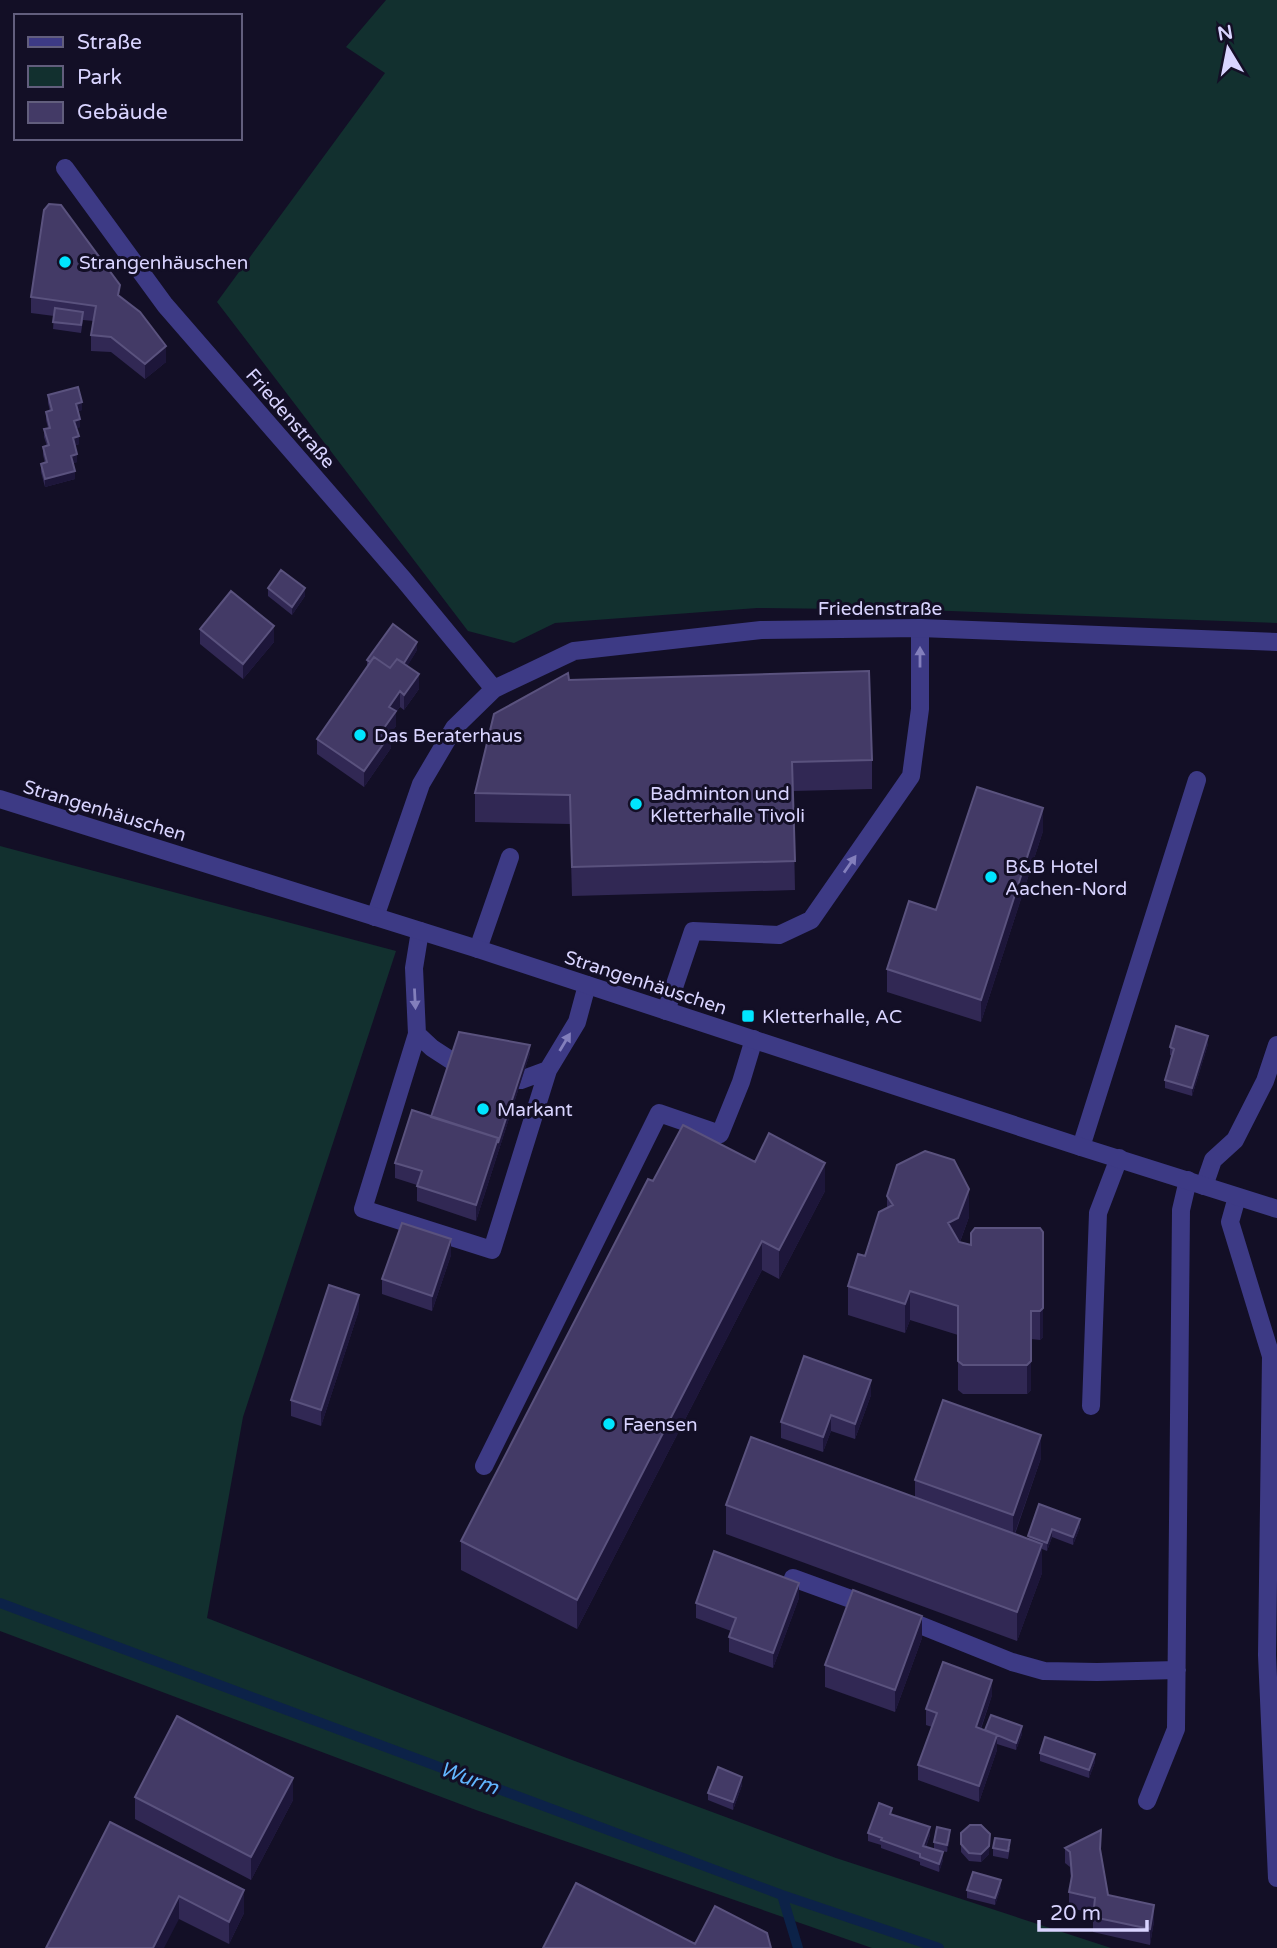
<svg xmlns="http://www.w3.org/2000/svg" width="1277" height="1948" font-family="'Varela Round',sans-serif">
  <style>
    .green { fill: #12302f }
    .lines { fill: none; stroke-linecap: round; stroke-linejoin: round }
    .stream { stroke: #0c2248; stroke-width: 10 }
    .service { stroke: #3d3a85; stroke-width: 18 }
    .minor { stroke: #3d3a85; stroke-width: 18 }
    .tertiary { stroke: #3d3a85; stroke-width: 18 }
    .wall { fill: #312854 }
    .shaded-wall { fill: #1d163a }
    .building { fill: #433a66; stroke: #5a527e; stroke-width: 2 }
    .oneway { fill: #837fbc }
    .poi-dot { fill: #00e5ff; stroke: #130f26; stroke-width: 2.5 }
    .labels { text-anchor: middle; stroke-width: 6; stroke-linejoin: round; paint-order: stroke }
    .poi-label { font-size: 19px; fill: #d9d4ff; stroke: #130f26; text-anchor: start }
    .street-label { font-size: 19px; fill: #d9d4ff; stroke: #130f26 }
    .water-label { font-size: 21px; font-style: italic; fill: #62b6ff; stroke: #130f26 }
  </style>
  <rect width="100%" height="100%" fill="#130f26"/>
  <path class="green" d="M386,0H1277V623L924,610L757,608L555,623L514,643L468,631L217,302L385,73L346,47Z
    M0,846L396,951L243,1417L207,1618L564,1757L836,1858L1111,1948H872L476,1810L0,1631Z"/>
  <g class="lines">
    <path class="stream" d="M0,1603L782,1895L939,1948
      M782,1895L798,1948"/>
    <path class="service" d="M420,931L414,968L417,1034L432,1048L452,1061
      M478,949L510,857
      M666,1011L693,931L779,935L811,920L911,776L920,709V628
      M417,1034L363,1209L492,1250L548,1070
      M521,1080L548,1070L577,1022L587,985
      M1081,1147L1197,780
      M1204,1186L1213,1160L1235,1140L1265,1081L1277,1045
      M1237,1197L1230,1222L1271,1356L1267,1655L1277,1878
      M1091,1406L1098,1213L1119,1158
      M484,1466L659,1113L720,1134L741,1082L754,1039
      M793,1578L870,1606
      M900,1617L1012,1662L1044,1671L1097,1672L1177,1670
      M1147,1801L1176,1729L1181,1210L1188,1180"/>
    <path class="minor" d="M65,168L165,305L404,580L494,689
      M375,917L421,784L454,728L494,689L574,651L761,630L920,628L1277,642"/>
    <path class="tertiary" d="M0,799L478,949L1081,1147L1277,1209"/>
  </g>
  <path class="wall" d="M120,296L166,362L145,379L111,352L91,351V335L94,321L83,320L81,333L53,329L54,316L31,313V297Z
    M48,395L82,410L78,411L80,427L76,428L79,444L74,446L77,462L73,463L75,479L45,487L41,472V464L45,463L43,455V447L47,446L44,437V429L48,428L46,420V412L50,411L48,403Z
    M268,588L305,596L292,615L268,596Z
    M200,629L274,642L243,679L200,644Z
    M417,650L407,666L419,689L404,710L400,707L396,712V726L391,733V748L364,787L317,754V739L367,667V660Z
    M569,680L872,760V789L793,791L795,890L572,896L570,824L475,822V793Z
    M1043,831L981,1022L887,992V969L936,910Z
    M1208,1044L1192,1096L1165,1088V1080L1172,1056L1170,1055V1047Z
    M530,1053L476,1221L417,1201V1185L395,1178V1163L431,1117Z
    M755,1162L825,1191L779,1279L762,1270L577,1629L461,1570V1541L653,1181Z
    M887,1196L969,1217L960,1242L971,1245L1040,1228L1043,1337L1040,1340L1031,1339V1390L1027,1394H963L958,1390V1335L910,1320L905,1333L848,1315V1286L865,1256L887,1208Z
    M451,1255L432,1311L382,1294V1279Z
    M359,1310L321,1426L291,1416V1400Z
    M871,1395L855,1439L831,1431L823,1452L781,1438V1422Z
    M1041,1458L1015,1534L1028,1539L1039,1504L1080,1527L1073,1545L1052,1537L1047,1551L1042,1549V1573L1017,1641L726,1534V1505L915,1497V1480Z
    M799,1598L773,1668L729,1652V1637L731,1631L696,1618V1603Z
    M922,1638L895,1712L825,1687V1665Z
    M992,1695L981,1729L985,1730L1022,1734L1016,1750L997,1744V1750L979,1802L918,1780V1765L932,1727L926,1725V1709Z
    M1040,1753L1095,1762L1089,1778L1040,1761Z
    M742,1785L733,1810L708,1800V1793Z
    M135,1797L293,1800L251,1880L135,1819Z
    M892,1814L930,1835L926,1847L934,1850V1842L950,1838L947,1852L936,1850L943,1860L939,1872L920,1865V1862L881,1848V1845L868,1841V1833Z
    M110,1822L244,1913L229,1944L179,1919Z
    M961,1833L989,1854L981,1862L969,1861L961,1852Z
    M993,1848H1010L1008,1859L993,1856Z
    M1065,1848L1101,1852L1108,1895L1154,1921L1150,1945L1093,1932V1913L1069,1908V1892L1071,1881L1070,1867L1065,1863Z
    M1001,1887L995,1905L967,1898V1890Z"/>
  <path class="shaded-wall" d="M166,346V362L145,379V364Z
    M82,402V410L76,412V404Z
    M80,419V427L74,429V421Z
    M79,436V444L73,446V438Z
    M77,454V462L71,464V456Z
    M75,471V479L45,487V479Z
    M305,588V596L292,615V607Z
    M274,626V642L243,679V664Z
    M417,642V650L401,677V669Z
    M419,674V689L404,710V695Z
    M400,691V707L396,712V726L391,733V748L364,787V771L384,728L389,707Z
    M1043,808V831L981,1022V1000Z
    M1208,1036V1044L1192,1096V1088Z
    M530,1045V1053L476,1221V1205Z
    M825,1163V1191L779,1279V1250Z
    M969,1189V1217L958,1247L948,1223Z
    M451,1239V1255L432,1311V1296Z
    M762,1241V1270L577,1629V1600Z
    M910,1291V1320L905,1333V1304Z
    M359,1295V1310L321,1426V1410Z
    M1043,1308V1337L1040,1340V1311Z
    M1031,1361V1390L1027,1394V1365Z
    M871,1380V1395L855,1439V1424Z
    M831,1415V1431L823,1452V1437Z
    M1041,1435V1458L1013,1538V1515Z
    M1080,1519V1527L1073,1545V1537Z
    M1052,1529V1537L1047,1551V1543Z
    M1042,1544V1573L1017,1641V1612Z
    M799,1583V1598L773,1668V1653Z
    M922,1616V1638L895,1712V1690Z
    M992,1680V1695L976,1742V1727Z
    M1022,1726V1734L1016,1750V1743Z
    M997,1735V1750L979,1802V1786Z
    M1095,1754V1762L1089,1778V1770Z
    M742,1777V1785L733,1810V1802Z
    M293,1778V1800L251,1880V1857Z
    M930,1827V1835L923,1854V1846Z
    M950,1830V1838L947,1852V1845Z
    M990,1842L989,1854L981,1862V1854Z
    M943,1852V1860L939,1872V1864Z
    M1001,1880V1887L995,1905V1898Z
    M244,1890V1913L229,1944V1922Z
    M179,1896V1919L164,1948H153Z
    M1154,1905V1921L1150,1945V1929Z"/>
  <path class="building" d="M49,204L61,205L120,285L118,295L140,312L166,346L145,364L111,337L91,335L96,306L31,297L44,210Z
    M55,308L83,312L81,325L53,322Z
    M78,387L82,402L76,404L80,419L74,421L79,436L73,438L77,454L71,456L75,471L45,479L41,464L47,462L43,447L49,445L44,429L50,428L46,412L52,410L48,395Z
    M281,570L305,588L292,607L268,588Z
    M231,591L274,626L243,664L200,629Z
    M393,624L417,642L404,663L397,659L390,668L374,657L370,662L367,660Z
    M374,657L390,668L397,659L419,674L404,695L400,691L389,707L396,711L384,728L391,733L364,771L317,739Z
    M869,671L872,760L792,762L795,861L572,867L570,795L475,793L494,714L568,673L569,680Z
    M977,787L1043,808L981,1000L887,969L909,901L936,910Z
    M1176,1026L1208,1036L1192,1088L1165,1080L1174,1049L1170,1047Z
    M459,1032L530,1045L498,1143V1138L431,1117Z
    M412,1110L498,1138L476,1205L417,1186L422,1171L395,1163Z
    M683,1125L755,1162L769,1133L825,1163L779,1250L762,1241L577,1600L461,1541L648,1179L653,1181Z
    M925,1151L954,1160L969,1189L958,1218L948,1223L959,1242L971,1245V1233L975,1228H1040L1043,1232V1308L1040,1311H1031V1361L1027,1365H963L958,1361V1306L910,1291L905,1304L848,1286L858,1254L865,1256L879,1212L893,1205L887,1196L897,1165Z
    M402,1223L451,1239L432,1296L382,1279Z
    M329,1285L359,1295L321,1410L291,1400Z
    M804,1356L871,1380L855,1424L831,1415L823,1437L781,1422Z
    M943,1400L1041,1435L1013,1515L915,1480Z
    M751,1437L1042,1544L1017,1612L726,1505Z
    M1039,1504L1080,1519L1073,1537L1052,1529L1047,1543L1028,1536Z
    M714,1551L799,1583L773,1653L729,1637L736,1618L696,1603Z
    M853,1590L922,1616L895,1690L825,1665Z
    M943,1662L992,1680L976,1727L997,1735L979,1786L918,1765L937,1713L926,1709Z
    M991,1715L1022,1726L1016,1743L985,1730Z
    M177,1716L293,1778L251,1857L135,1797Z
    M1045,1737L1095,1754L1089,1770L1040,1753Z
    M718,1767L742,1777L733,1802L708,1793Z
    M879,1803L892,1808L890,1814L930,1827L923,1846L943,1852L939,1864L920,1857V1854L881,1840L882,1838L868,1833Z
    M110,1822L244,1890L229,1922L179,1896L153,1948H46Z
    M970,1825H981L990,1834L989,1846L981,1854L969,1853L961,1844V1833Z
    M937,1827L950,1830L947,1845L934,1842Z
    M1101,1830L1100,1849L1108,1895L1154,1905L1150,1929L1093,1917L1095,1898L1069,1892L1072,1876L1070,1852L1065,1848Z
    M995,1838L1010,1840L1008,1851L993,1848Z
    M973,1872L1001,1880L995,1898L967,1890Z
    M576,1883L695,1944L715,1906L767,1933L771,1948H543Z"/>
  <defs><path id="oneway-solid" d="M-6-.8H1V-3.2L6.5 0L1 3.2V.8H-6Z" transform="scale(1.75)"/></defs>
  <g class="oneway">
    <use href="#oneway-solid" transform="translate(920 657) rotate(-90)"/>
    <use href="#oneway-solid" transform="translate(850 864) rotate(-55)"/>
    <use href="#oneway-solid" transform="translate(415 999) rotate(87)"/>
    <use href="#oneway-solid" transform="translate(565 1042) rotate(-59)"/>
  </g>
  <g class="poi-dot">
    <circle cx="65" cy="262" r="7"/>
    <circle cx="360" cy="735" r="7"/>
    <circle cx="636" cy="804" r="7"/>
    <circle cx="991" cy="877" r="7"/>
    <rect x="741" y="1009" width="14" height="14" rx="3.5"/>
    <circle cx="483" cy="1109" r="7"/>
    <circle cx="609" cy="1424" r="7"/>
  </g>
  <g class="labels">
    <g class="poi-label">
      <text x="79" y="269">Strangenhäuschen</text>
      <text x="374" y="742">Das Beraterhaus</text>
      <text x="650" y="800">Badminton und<tspan x="650" dy="22">Kletterhalle Tivoli</tspan></text>
      <text x="1005" y="873">B&amp;B Hotel<tspan x="1005" dy="22">Aachen-Nord</tspan></text>
      <text x="762" y="1023">Kletterhalle, AC</text>
      <text x="497" y="1116">Markant</text>
      <text x="623" y="1431">Faensen</text>
    </g>
    <g class="street-label">
      <text transform="translate(291 418) rotate(49)" y="7">Friedenstraße</text>
      <text x="880" y="615">Friedenstraße</text>
      <text transform="translate(105 810) rotate(17)" y="7">Strangenhäuschen</text>
      <text transform="translate(646 982) rotate(18)" y="7">Strangenhäuschen</text>
    </g>
    <g class="water-label">
      <text transform="translate(469 1778) rotate(20)" y="7">Wurm</text>
    </g>
  </g>
  <rect x="14" y="14" width="228" height="126" fill="#130f26" stroke="#625e7d" stroke-width="2"/>
  <rect x="28" y="37" width="35" height="10" fill="#3d3a85" stroke="#625e7d" stroke-width="2"/>
  <text x="77" y="49" font-size="21" fill="#d9d4ff">Straße</text>
  <rect x="28" y="66" width="35" height="21" fill="#12302f" stroke="#625e7d" stroke-width="2"/>
  <text x="77" y="84" font-size="21" fill="#d9d4ff">Park</text>
  <rect x="28" y="102" width="35" height="21" fill="#433a66" stroke="#625e7d" stroke-width="2"/>
  <text x="77" y="119" font-size="21" fill="#d9d4ff">Gebäude</text>
  <g transform="translate(1228 49) rotate(350)" stroke="#130f26" stroke-width="5" paint-order="stroke">
  <path d="M0-5L12 26L0 18L-12 26Z" fill="#d9d4ff"/>
  <text y="-10" font-size="19" font-weight="bold" text-anchor="middle" fill="#d9d4ff">N</text>
  </g>
  <path d="M1039 1920v10h108v-10" fill="none" stroke="#d9d4ff" stroke-width="3.5"/>
  <text x="1050" y="1920" font-size="21" fill="#d9d4ff" stroke="#130f26" stroke-width="5" paint-order="stroke">20 m</text>
</svg>
